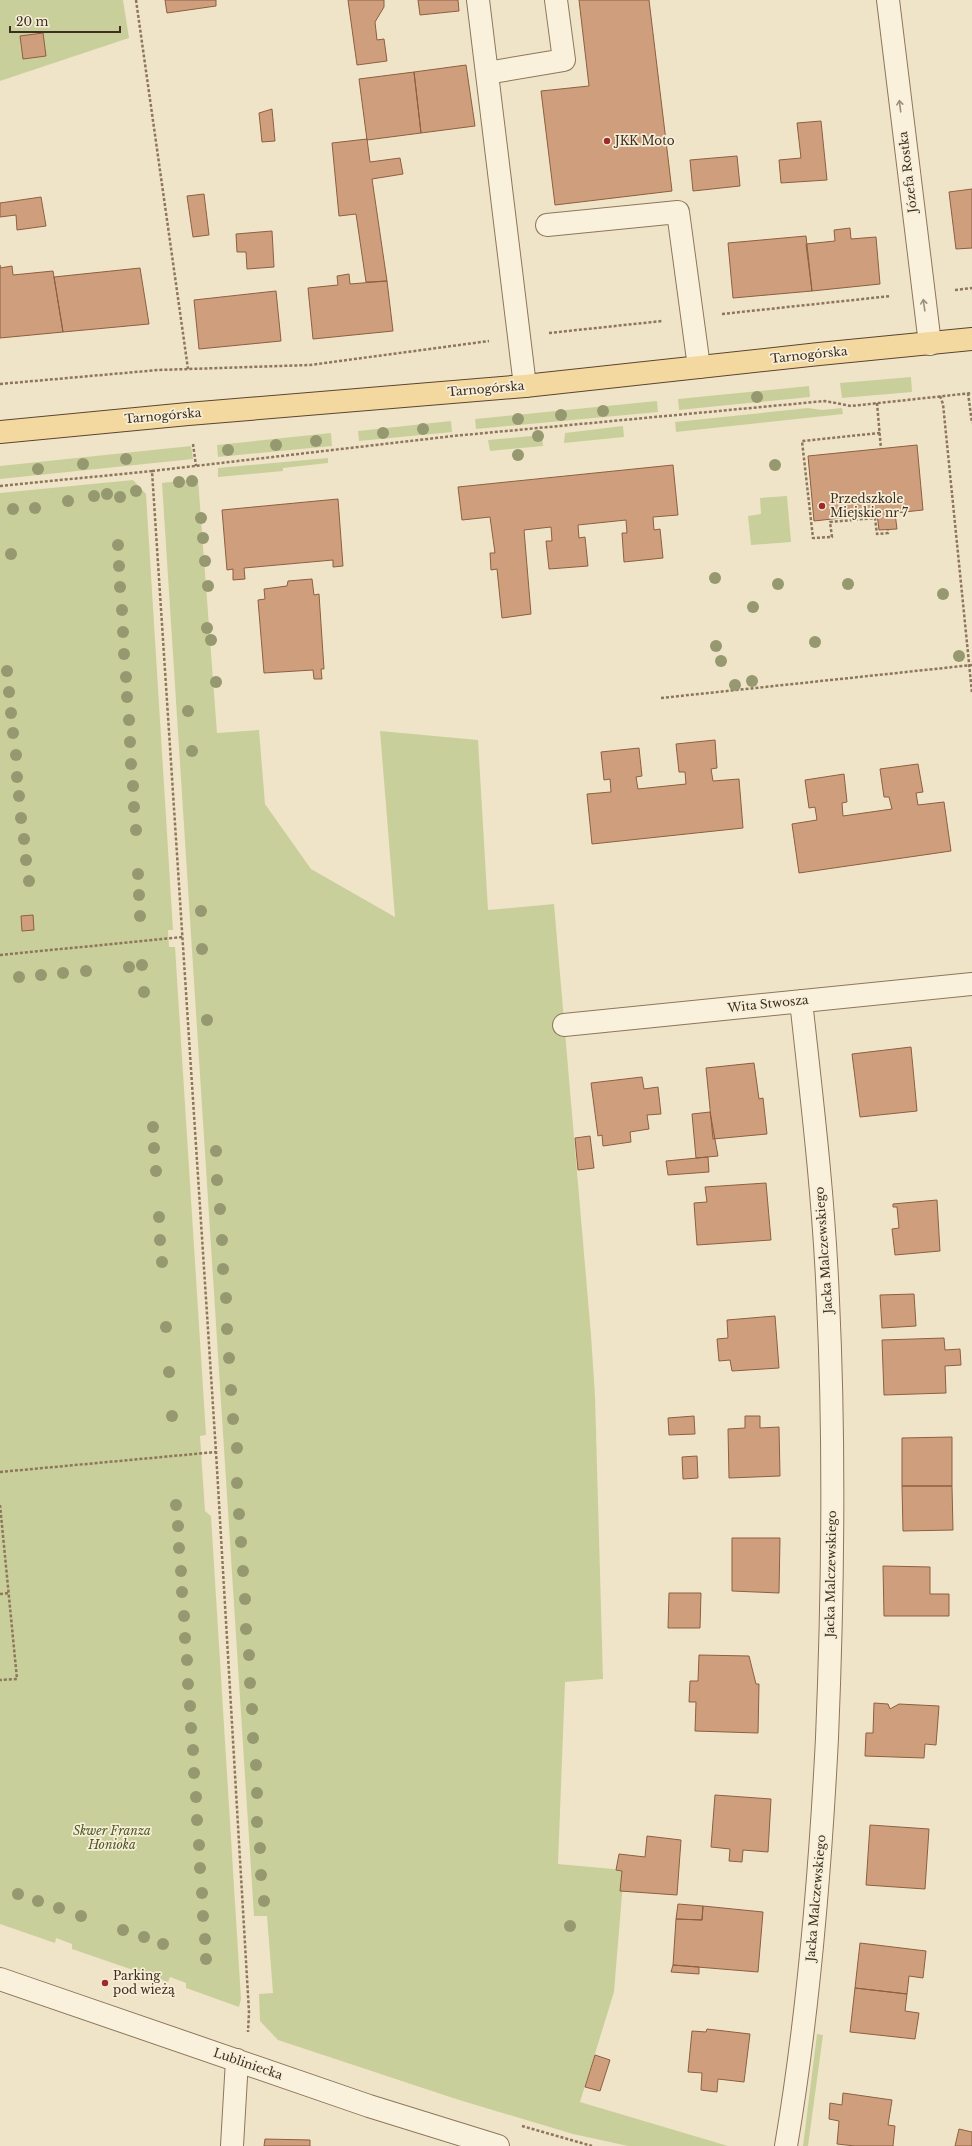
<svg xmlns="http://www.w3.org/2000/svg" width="972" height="2146" font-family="'Libre Baskerville',serif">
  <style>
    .green { fill: #c9cf9b }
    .building { fill: #cf9f7d; stroke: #8d5f41 }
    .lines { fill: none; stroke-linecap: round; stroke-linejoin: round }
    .minor-casing { stroke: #8d765c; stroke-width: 24 }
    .major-casing { stroke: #5b4430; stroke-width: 24 }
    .path { stroke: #8d765c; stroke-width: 2.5; stroke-dasharray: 3 2; stroke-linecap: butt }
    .minor { stroke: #faf1dc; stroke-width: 22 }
    .major { stroke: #f3d9a0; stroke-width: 22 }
    .tree { fill: #96986f }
    .oneway { stroke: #9c907e }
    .poi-dot { fill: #9e2a2b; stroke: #f7eed8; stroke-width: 1.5 }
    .labels { text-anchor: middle; stroke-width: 3.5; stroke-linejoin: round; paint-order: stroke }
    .poi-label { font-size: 12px; fill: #3d2e20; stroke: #f7eed8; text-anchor: start }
    .street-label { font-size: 12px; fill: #3d2e20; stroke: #f7eed8 }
    .park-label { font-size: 12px; font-style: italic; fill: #4d5a26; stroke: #f7eed8 }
  </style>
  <rect width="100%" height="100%" fill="#f0e4c8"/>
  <path class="green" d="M0,0H123L129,38L0,81Z
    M911,377L912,392L842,398L840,383Z
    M809,386L810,397L679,410L678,399Z
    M657,401L658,412L476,429L475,419Z
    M808,408L822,410L842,408L843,414L676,432L675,422Z
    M451,421L452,432L359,441L358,431Z
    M623,426L624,437L564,443L565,433Z
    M331,433L332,446L218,457L217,445Z
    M542,435L543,446L490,451L488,440Z
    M191,446L193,459L0,479V466Z
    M328,458V463L283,468V471L218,477V468Z
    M198,479L217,733L259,730L265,804L311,869L395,917L380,731L478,740L488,910L554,904L591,1335L595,1396L603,1679L565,1682L558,1864L624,1870L614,1992L580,2102L728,2146H628L573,2134L456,2099L278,2040L260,2021L259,1994L273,1993L267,1916H254L162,483Z
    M133,480L146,494L173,930H168L169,947H175L206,1435L200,1436L205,1511L211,1516L241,1999L239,2007L186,1988V1983L170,1977L168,1982L72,1949V1944L56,1938L55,1943L0,1924V493Z
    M787,496L791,542L751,545L748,516L761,514L760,498Z
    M817,2034L823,2035L808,2146H803Z"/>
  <path class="building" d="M165,0H216V6L167,13Z
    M348,0H384V7L375,22L377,40L384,39L387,61L357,65Z
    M418,0H458L459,11L420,15Z
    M579,0H649L672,191L555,205L541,91L589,86Z
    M43,33L46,56L23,59L20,36Z
    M466,65L475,126L421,133L414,72Z
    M414,72L421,133L367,140L359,79Z
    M272,109L275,141L262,142L259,113Z
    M821,121L827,180L781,183L779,160L801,158L797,123Z
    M367,139L370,162L400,158L403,174L372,179L387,281L366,282L356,214L339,216L332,143Z
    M737,156L740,186L693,191L690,160Z
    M972,189V248L956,249L949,192Z
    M204,194L209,235L193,237L187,196Z
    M41,197L46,226L17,230L16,215L0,217V203Z
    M850,228L851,239L876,237L880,284L812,291L806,244L835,241L834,230Z
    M272,231L274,267L247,269L246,252H237L236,234Z
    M806,236L812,291L733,298L728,243Z
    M0,265V268L12,266L13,275L53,271L63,332L0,338Z
    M140,268L149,324L63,332L54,277Z
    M349,274L350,284L387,281L393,331L313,339L308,288L338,285L337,276Z
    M276,291L281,341L199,349L194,300Z
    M917,445L923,510L895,513L897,529L879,530L877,514L814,521L808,456Z
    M673,465L678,515L653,517L654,530L660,529L663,558L624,562L622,533H627L626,520L578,525L579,538L585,537L588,566L549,569L546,541H552L551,527L524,530L531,614L502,618L497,569L491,570L490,553H495L490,517L462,520L458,487Z
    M338,499L343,566L333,567V560L244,568L245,579L233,580V569L227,570L222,510Z
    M312,579L314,595L319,594L324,669H321L322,679H314L313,670L264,673L258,600L265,599L264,589L287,586L288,581Z
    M715,740L717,768L711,769L713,781L739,779L743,828L592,844L587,794L611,792L610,779L604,780L601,752L639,748L642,776L636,777L638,789L686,784L685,772H679L676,744Z
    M918,764L923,792L916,793L918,805L944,802L951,851L799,873L792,824L817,820L815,807L809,808L805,780L844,774L847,802L842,803L843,816L892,809L889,797H884L880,769Z
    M33,915L34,930L22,931L21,916Z
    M911,1047L917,1111L860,1117L852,1054Z
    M754,1063L759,1099L763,1098L767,1134L713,1139L706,1068Z
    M642,1077L644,1089L658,1087L661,1114L647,1115L649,1129L630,1132L631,1142L603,1146L602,1135L598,1136L591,1083Z
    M710,1112L718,1156L696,1158L692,1114Z
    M590,1136L594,1168L578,1170L575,1138Z
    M708,1157L709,1172L668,1175L666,1161Z
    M766,1183L771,1240L697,1245L694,1203L707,1202L705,1187Z
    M937,1200L940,1251L895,1255L892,1229L899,1228L897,1207H893V1204Z
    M914,1294L916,1326L882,1328L880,1295Z
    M775,1316L779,1368L732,1371L730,1360L719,1361L717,1339L728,1338L727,1320Z
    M944,1338L945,1350L960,1349L961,1365L945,1366L946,1393L884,1395L882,1340Z
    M694,1416L695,1434L669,1435L668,1418Z
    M745,1416H760V1428L779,1427L780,1476L729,1478L728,1429L745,1428Z
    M952,1437V1486H902V1438Z
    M697,1456L698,1478L683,1479L682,1457Z
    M902,1486H952L953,1530L903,1531Z
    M732,1538H780L779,1593L732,1591Z
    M883,1566L930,1567V1594H949V1616H884Z
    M669,1593H701L700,1628H668Z
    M699,1655L749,1656L756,1684H759L758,1733L695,1731L696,1702H689L690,1681H698Z
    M874,1703L888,1704L890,1709L899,1704L939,1706L936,1745L925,1744L924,1758L865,1756L866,1733H873Z
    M715,1795L771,1799L768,1852L743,1850L742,1862L729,1861L730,1849L711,1847Z
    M870,1825L929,1829L925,1889L866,1885Z
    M647,1836L681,1840L677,1895L620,1891L622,1871L616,1870L619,1854L645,1857Z
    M678,1904L703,1906L702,1920L676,1919Z
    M703,1906L763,1912L758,1972L673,1965L676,1919L702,1920Z
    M860,1943L926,1951L923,1978L909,1976L907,1994L855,1988Z
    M673,1965L699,1967V1974L671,1972Z
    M855,1988L907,1994L905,2011L919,2013L915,2039L850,2032Z
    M707,2029L750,2034L744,2082L718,2079L717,2092L701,2090L702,2073L688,2072L692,2031L706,2032Z
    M595,2055L610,2060L600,2091L585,2087Z
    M843,2093L892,2100L888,2125L895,2126L893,2146H855L837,2144L839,2121L829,2119L830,2103L842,2105Z
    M959,2129L972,2132V2146H955Z
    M265,2139L310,2140V2146H264Z"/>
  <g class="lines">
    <g class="minor-casing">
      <path id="minor" d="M478,0L525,386
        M888,0L930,344
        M487,73L564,60L556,0
        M547,225L678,212L699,367
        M564,1025L972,984
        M0,1979L369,2106L498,2146
        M232,2146L237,2060
        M786,2146C809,2011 820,1875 827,1738C833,1592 835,1446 828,1300C824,1200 812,1100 801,1001"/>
    </g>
    <g class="major-casing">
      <path id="major" d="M0,432L188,414L525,386L819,354L972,339"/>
    </g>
    <path class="path" d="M136,0L188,369
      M955,290L972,288
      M722,314L891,296
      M549,333L662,321
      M0,384L158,370L310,365L489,341
      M968,393L972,423
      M940,396L943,404L972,693
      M877,403L881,449
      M880,433L802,441L813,538L832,537L830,522L875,518L877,534L888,533V530
      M193,444L196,466
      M152,471L453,436L825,401L851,406L972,393
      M0,486L152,471L216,1452L249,2012L248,2032
      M661,698L972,665
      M0,955L183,937
      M0,1472L216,1452
      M0,1505L17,1679L0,1680
      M0,1594L9,1593
      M522,2126L592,2146"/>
    <use href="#minor" class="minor"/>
    <use href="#major" class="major"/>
  </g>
  <g class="tree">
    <circle cx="757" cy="397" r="6"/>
    <circle cx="603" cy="411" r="6"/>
    <circle cx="561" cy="415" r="6"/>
    <circle cx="518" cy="419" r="6"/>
    <circle cx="423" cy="429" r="6"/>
    <circle cx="383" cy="433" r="6"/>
    <circle cx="538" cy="436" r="6"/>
    <circle cx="316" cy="441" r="6"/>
    <circle cx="276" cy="445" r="6"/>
    <circle cx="228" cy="450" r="6"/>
    <circle cx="518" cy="455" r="6"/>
    <circle cx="126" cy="459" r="6"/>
    <circle cx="83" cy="464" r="6"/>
    <circle cx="775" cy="465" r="6"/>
    <circle cx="38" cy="469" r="6"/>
    <circle cx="192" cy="481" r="6"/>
    <circle cx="179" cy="482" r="6"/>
    <circle cx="136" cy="491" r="6"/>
    <circle cx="107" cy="494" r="6"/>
    <circle cx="94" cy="496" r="6"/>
    <circle cx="120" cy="497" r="6"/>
    <circle cx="68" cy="501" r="6"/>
    <circle cx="35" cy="508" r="6"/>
    <circle cx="13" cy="509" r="6"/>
    <circle cx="201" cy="518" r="6"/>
    <circle cx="203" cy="538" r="6"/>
    <circle cx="118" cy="545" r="6"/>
    <circle cx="11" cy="554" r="6"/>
    <circle cx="205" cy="561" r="6"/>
    <circle cx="119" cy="566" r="6"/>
    <circle cx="715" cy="578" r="6"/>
    <circle cx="778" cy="584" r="6"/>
    <circle cx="848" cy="584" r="6"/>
    <circle cx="208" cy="586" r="6"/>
    <circle cx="120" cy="587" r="6"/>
    <circle cx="943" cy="594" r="6"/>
    <circle cx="753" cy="607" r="6"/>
    <circle cx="122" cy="610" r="6"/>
    <circle cx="207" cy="628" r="6"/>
    <circle cx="123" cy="632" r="6"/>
    <circle cx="211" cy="640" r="6"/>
    <circle cx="815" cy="642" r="6"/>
    <circle cx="716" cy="646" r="6"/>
    <circle cx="124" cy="654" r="6"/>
    <circle cx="959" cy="656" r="6"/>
    <circle cx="721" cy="661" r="6"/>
    <circle cx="7" cy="671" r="6"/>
    <circle cx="126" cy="677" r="6"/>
    <circle cx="752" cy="681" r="6"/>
    <circle cx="216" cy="682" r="6"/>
    <circle cx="735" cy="685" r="6"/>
    <circle cx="9" cy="692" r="6"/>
    <circle cx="127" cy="697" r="6"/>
    <circle cx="188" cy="711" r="6"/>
    <circle cx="11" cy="713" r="6"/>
    <circle cx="129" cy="720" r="6"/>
    <circle cx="13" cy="733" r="6"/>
    <circle cx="130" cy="742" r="6"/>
    <circle cx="192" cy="751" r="6"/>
    <circle cx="16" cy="755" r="6"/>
    <circle cx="131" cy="764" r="6"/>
    <circle cx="17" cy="777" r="6"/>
    <circle cx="133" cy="786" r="6"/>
    <circle cx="19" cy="796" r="6"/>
    <circle cx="134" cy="807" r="6"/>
    <circle cx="21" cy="818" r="6"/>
    <circle cx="136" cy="830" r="6"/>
    <circle cx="24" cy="839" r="6"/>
    <circle cx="26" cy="860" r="6"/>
    <circle cx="138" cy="874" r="6"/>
    <circle cx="29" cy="881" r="6"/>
    <circle cx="139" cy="895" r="6"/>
    <circle cx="201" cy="911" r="6"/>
    <circle cx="140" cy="916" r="6"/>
    <circle cx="202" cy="949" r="6"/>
    <circle cx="142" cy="965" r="6"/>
    <circle cx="129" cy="967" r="6"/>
    <circle cx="86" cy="971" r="6"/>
    <circle cx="63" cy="973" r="6"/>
    <circle cx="41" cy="975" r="6"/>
    <circle cx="19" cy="977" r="6"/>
    <circle cx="144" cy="992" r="6"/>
    <circle cx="207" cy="1020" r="6"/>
    <circle cx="153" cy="1127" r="6"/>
    <circle cx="154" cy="1148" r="6"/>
    <circle cx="216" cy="1151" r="6"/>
    <circle cx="156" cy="1171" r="6"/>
    <circle cx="217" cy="1180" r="6"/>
    <circle cx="220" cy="1209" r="6"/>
    <circle cx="159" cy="1217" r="6"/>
    <circle cx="160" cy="1240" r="6"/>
    <circle cx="222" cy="1240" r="6"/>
    <circle cx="162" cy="1262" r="6"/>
    <circle cx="223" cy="1269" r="6"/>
    <circle cx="226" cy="1298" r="6"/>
    <circle cx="166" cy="1327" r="6"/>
    <circle cx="227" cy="1329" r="6"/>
    <circle cx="229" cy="1358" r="6"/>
    <circle cx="169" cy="1372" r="6"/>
    <circle cx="231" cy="1390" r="6"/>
    <circle cx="172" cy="1416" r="6"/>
    <circle cx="233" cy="1419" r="6"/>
    <circle cx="237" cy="1448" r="6"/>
    <circle cx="237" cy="1483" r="6"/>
    <circle cx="176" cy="1505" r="6"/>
    <circle cx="239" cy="1514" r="6"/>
    <circle cx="178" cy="1526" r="6"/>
    <circle cx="241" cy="1542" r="6"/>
    <circle cx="179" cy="1548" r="6"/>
    <circle cx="181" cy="1571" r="6"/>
    <circle cx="243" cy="1571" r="6"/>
    <circle cx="182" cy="1592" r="6"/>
    <circle cx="245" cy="1599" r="6"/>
    <circle cx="184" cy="1616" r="6"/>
    <circle cx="246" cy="1629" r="6"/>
    <circle cx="185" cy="1638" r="6"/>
    <circle cx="249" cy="1655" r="6"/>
    <circle cx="187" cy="1660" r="6"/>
    <circle cx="250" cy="1683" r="6"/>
    <circle cx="188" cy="1684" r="6"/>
    <circle cx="190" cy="1706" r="6"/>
    <circle cx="252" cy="1709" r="6"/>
    <circle cx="191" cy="1728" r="6"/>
    <circle cx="253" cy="1738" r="6"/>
    <circle cx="193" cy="1750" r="6"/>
    <circle cx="256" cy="1765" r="6"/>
    <circle cx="194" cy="1773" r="6"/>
    <circle cx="257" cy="1793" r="6"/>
    <circle cx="196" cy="1797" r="6"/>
    <circle cx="197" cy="1820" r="6"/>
    <circle cx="257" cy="1822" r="6"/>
    <circle cx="199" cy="1845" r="6"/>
    <circle cx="260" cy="1848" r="6"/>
    <circle cx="200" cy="1868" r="6"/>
    <circle cx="261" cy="1875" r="6"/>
    <circle cx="202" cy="1893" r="6"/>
    <circle cx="18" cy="1894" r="6"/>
    <circle cx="38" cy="1901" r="6"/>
    <circle cx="264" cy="1901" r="6"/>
    <circle cx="59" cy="1908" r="6"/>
    <circle cx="81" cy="1916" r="6"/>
    <circle cx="203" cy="1916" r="6"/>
    <circle cx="570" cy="1926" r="6"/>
    <circle cx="123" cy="1930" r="6"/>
    <circle cx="144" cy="1937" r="6"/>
    <circle cx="205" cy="1939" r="6"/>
    <circle cx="163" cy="1944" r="6"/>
    <circle cx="206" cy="1959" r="6"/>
  </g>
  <defs><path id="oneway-shaft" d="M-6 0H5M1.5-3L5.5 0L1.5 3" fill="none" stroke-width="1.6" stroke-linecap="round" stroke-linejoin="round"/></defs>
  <g class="oneway">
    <use href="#oneway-shaft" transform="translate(900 106) rotate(-97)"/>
    <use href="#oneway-shaft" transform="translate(924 305) rotate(-98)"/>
  </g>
  <g class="poi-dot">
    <circle cx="607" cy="141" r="4"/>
    <circle cx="822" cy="506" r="4"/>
    <circle cx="105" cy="1983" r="4"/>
  </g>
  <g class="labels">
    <g class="poi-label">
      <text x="615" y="145">JKK Moto</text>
      <text x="830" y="503">Przedszkole<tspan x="830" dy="14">Miejskie nr 7</tspan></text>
      <text x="113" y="1980">Parking<tspan x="113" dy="14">pod wieżą</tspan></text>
    </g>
    <g class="street-label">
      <text transform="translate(908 172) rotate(-97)" y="4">Józefa Rostka</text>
      <text transform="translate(809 355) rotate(-6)" y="4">Tarnogórska</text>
      <text transform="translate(486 389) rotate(-5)" y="4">Tarnogórska</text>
      <text transform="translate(163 416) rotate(-5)" y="4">Tarnogórska</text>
      <text transform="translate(768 1004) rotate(-6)" y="4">Wita Stwosza</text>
      <text transform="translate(824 1250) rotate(-94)" y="4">Jacka Malczewskiego</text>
      <text transform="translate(831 1574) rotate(-89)" y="4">Jacka Malczewskiego</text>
      <text transform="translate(816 1898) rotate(-85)" y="4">Jacka Malczewskiego</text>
      <text transform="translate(248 2064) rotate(19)" y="4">Lubliniecka</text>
    </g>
    <g class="park-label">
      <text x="112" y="1835">Skwer Franza<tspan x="112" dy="14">Honioka</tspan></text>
    </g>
  </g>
  <path d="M10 26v6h110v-6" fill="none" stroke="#3d2e20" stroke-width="2"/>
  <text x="16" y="26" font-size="12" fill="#3d2e20" stroke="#f7eed8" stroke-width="3" paint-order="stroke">20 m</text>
</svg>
